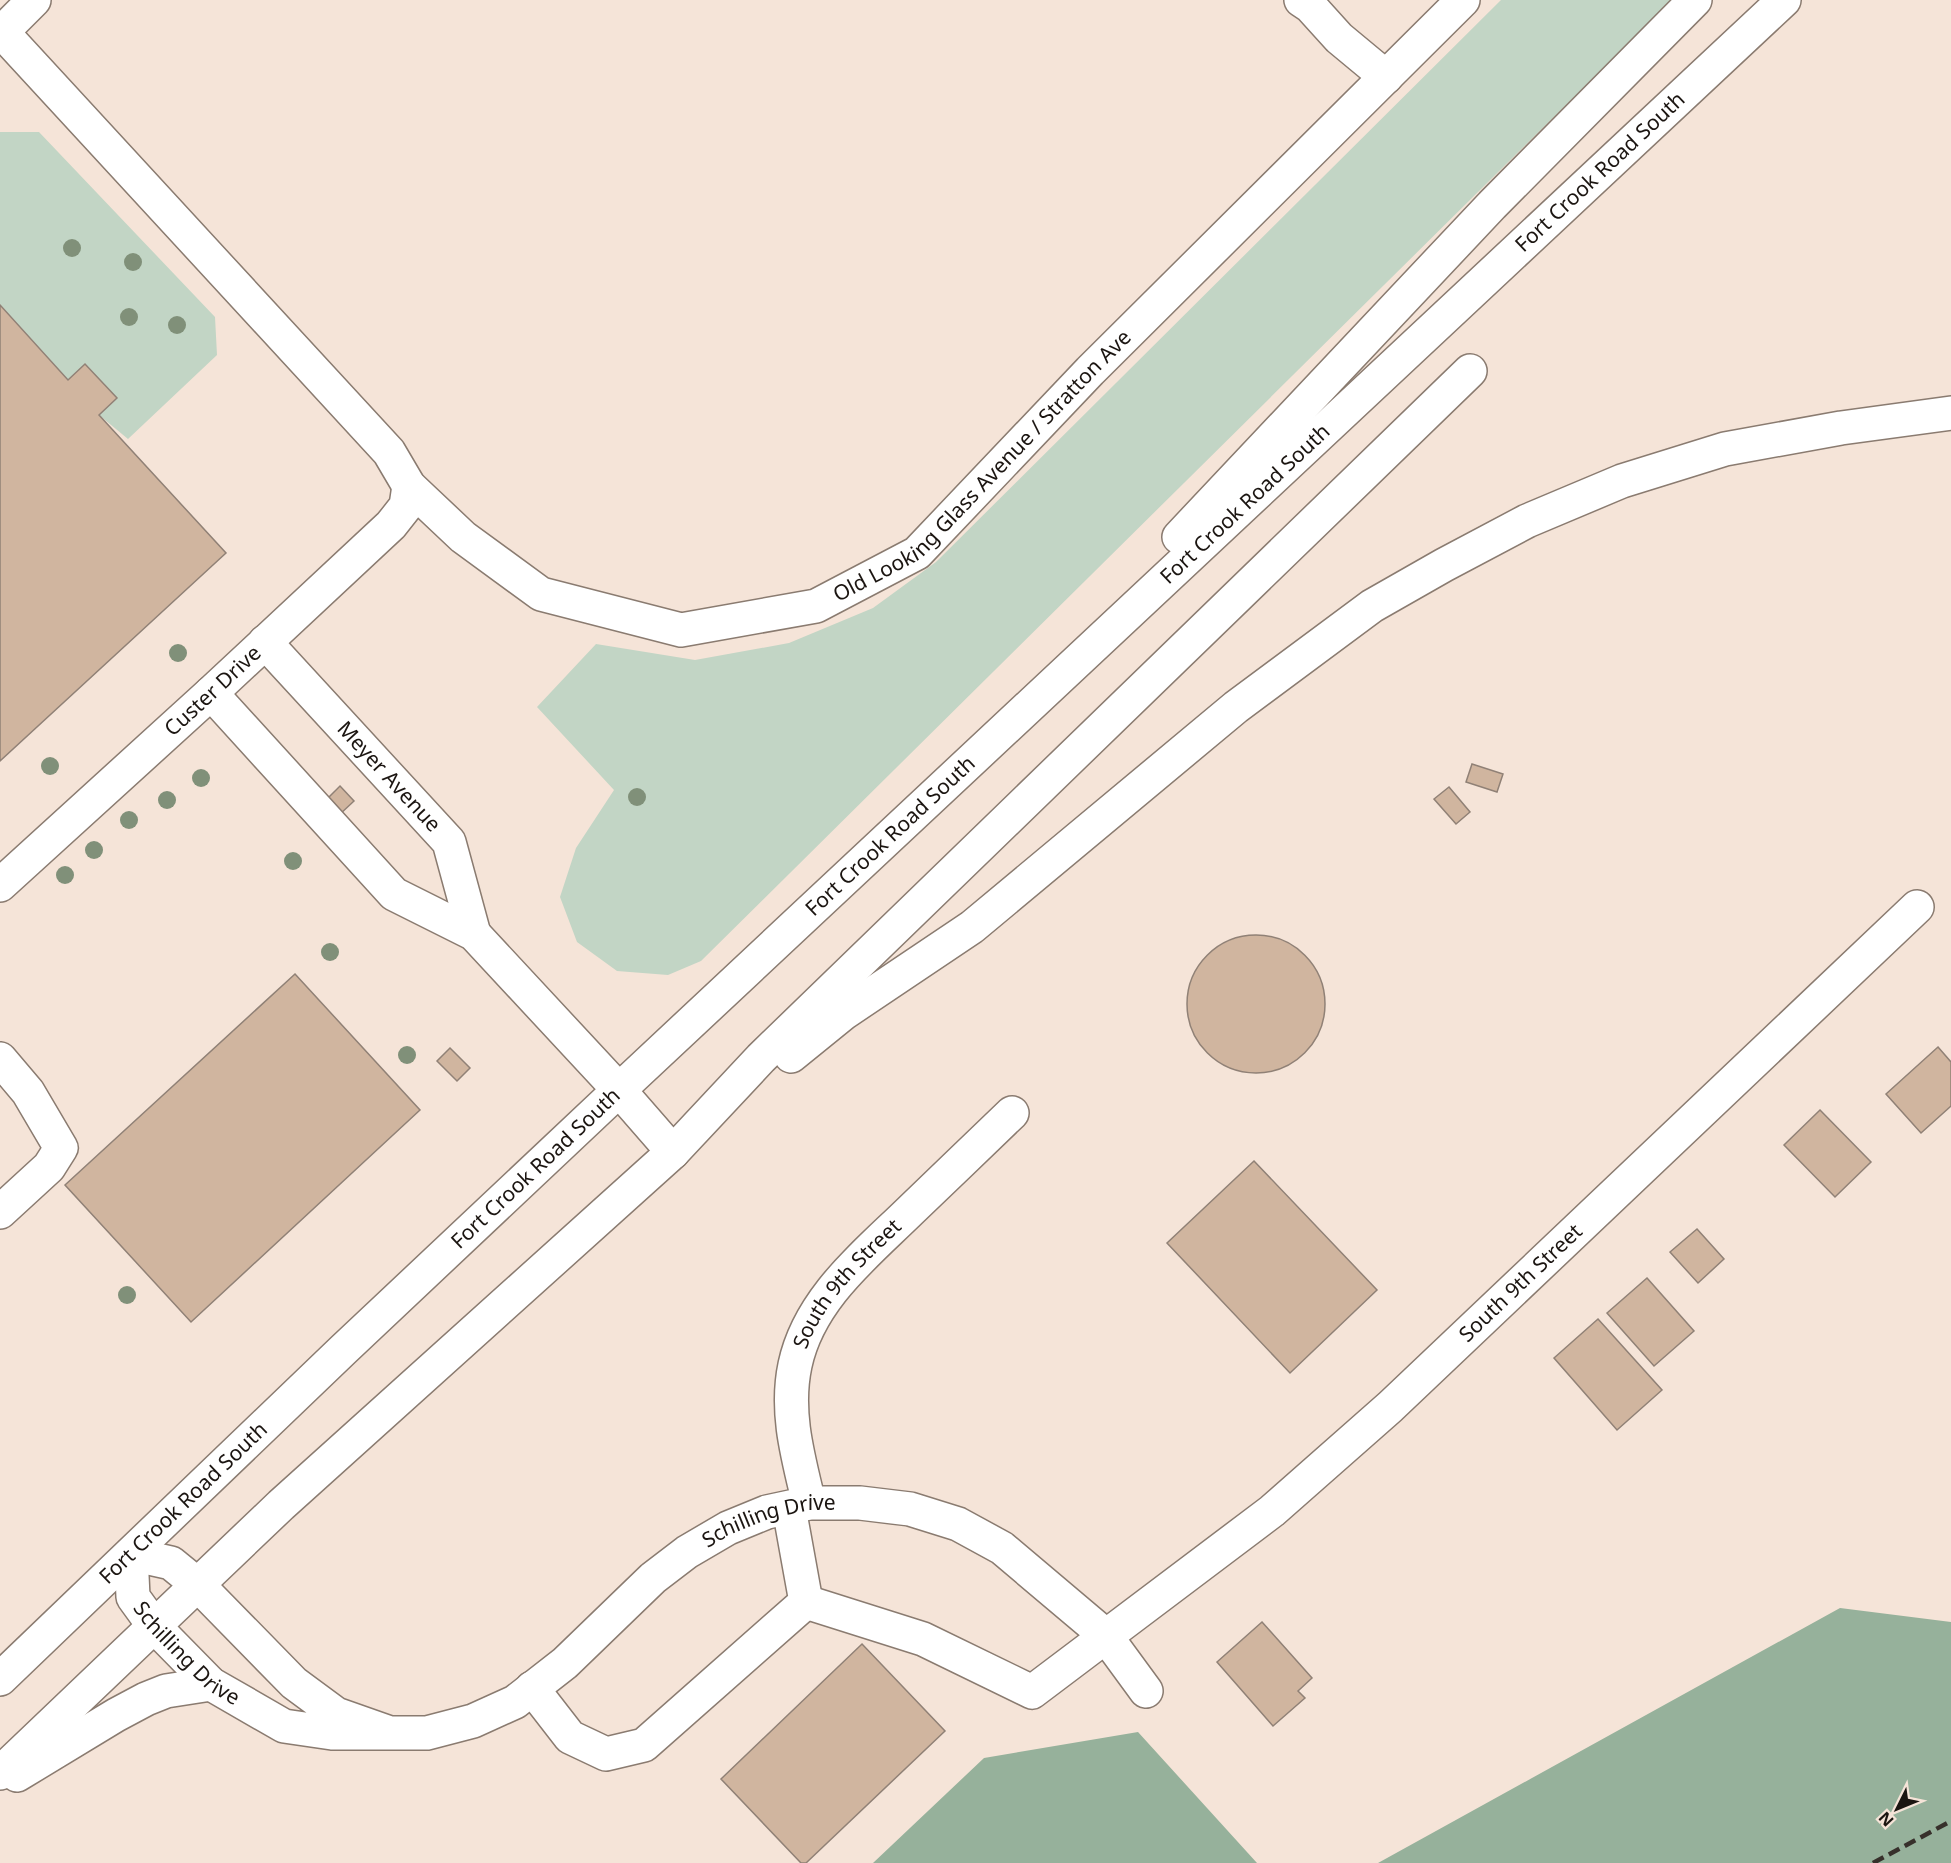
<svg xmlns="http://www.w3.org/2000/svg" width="1951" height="1863" font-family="'Noto Sans',sans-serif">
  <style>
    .green { fill: #c2d5c5 }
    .forest { fill: #96b19b }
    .building { fill: #d0b59f; stroke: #908176; stroke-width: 1.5 }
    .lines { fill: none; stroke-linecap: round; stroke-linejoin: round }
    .minor-casing { stroke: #8a7b70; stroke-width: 36 }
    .major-casing { stroke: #8a7b70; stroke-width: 36 }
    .minor { stroke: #fff; stroke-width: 33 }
    .major { stroke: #fff; stroke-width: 33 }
    .rail { stroke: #37302b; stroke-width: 4.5; stroke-dasharray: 12 6; stroke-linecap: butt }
    .tree { fill: #809079 }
    .labels { text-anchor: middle; stroke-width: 4.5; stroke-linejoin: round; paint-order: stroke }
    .street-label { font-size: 21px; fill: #1b1511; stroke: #f5e4d8 }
  </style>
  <rect width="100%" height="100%" fill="#f5e4d8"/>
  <path class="green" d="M1501,0H1672L701,961L668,975L617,971L577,942L560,897L576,848L614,790L537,707L596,644L695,660L789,643L873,608L936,562Z
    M0,132H39L215,317L217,355L128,439L99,415L116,398L85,364L68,380L0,305Z"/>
  <path class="forest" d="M1840,1608L1951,1622V1863H1378Z
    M1138,1732L1257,1863H873L984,1758Z"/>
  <path class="building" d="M0,305L68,380L85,364L117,398L99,415L226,553L0,761Z
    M1472,764L1503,774L1497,792L1466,782Z
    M340,786L354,801L338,816L325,801Z
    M1449,787L1470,812L1456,824L1434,799Z
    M1187 1004a69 69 0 1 1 138 0a69 69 0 1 1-138 0Z
    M295,974L420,1110L191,1322L65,1185Z
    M1938,1047L1951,1062V1106L1921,1133L1886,1094Z
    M450,1048L470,1068L457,1081L437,1061Z
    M1820,1110L1871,1162L1835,1197L1784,1145Z
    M1254,1161L1377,1290L1290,1373L1167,1243Z
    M1697,1229L1724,1259L1698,1283L1670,1252Z
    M1647,1278L1694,1331L1654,1366L1607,1313Z
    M1598,1319L1662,1390L1617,1430L1554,1358Z
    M1262,1622L1312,1678L1298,1691L1305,1698L1273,1726L1217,1662Z
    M862,1644L945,1731L806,1863H801L721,1779Z"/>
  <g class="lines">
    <g class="minor-casing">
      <g id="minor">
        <path id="s1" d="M34,0L2,32L389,452L409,486L463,537L541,594L681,630L816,606L917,553L1090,371L1463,0"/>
        <path d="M1301,0L1310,6L1339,38L1386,77"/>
        <path id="s2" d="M265,642L449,842L474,934"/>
        <path d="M211,693L394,894L474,934L619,1090"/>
        <path id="s3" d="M0,885L211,693L391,525L406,506L409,486"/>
        <path d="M0,1059L28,1092L61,1148L49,1167L0,1212"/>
        <path id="s4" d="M809,1503C798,1457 785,1412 795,1365C809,1299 865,1255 910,1211C944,1178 978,1146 1012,1113"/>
        <path id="s5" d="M806,1602L923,1639L1032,1692L1272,1511L1390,1407L1917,907"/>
        <path d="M532,1688L570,1737L606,1754L644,1745L806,1602L789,1508"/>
        <path id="s6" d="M390,1733L336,1714L294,1683L198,1585L171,1563L131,1554L133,1597L154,1626L211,1684L284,1726L332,1733H427L473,1721L515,1702L565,1663L653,1578L687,1552L728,1528L767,1512L809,1503H860L910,1509L958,1524L1002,1548L1105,1635L1146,1691"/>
      </g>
    </g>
    <g class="major-casing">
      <g id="major">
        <path d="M1179,537L1492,205L1695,0"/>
        <path d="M791,1056L844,1013L972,927L1236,707L1372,606L1444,565L1527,521L1622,481L1725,449L1841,428L1951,413"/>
        <path d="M619,1090L673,1152"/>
        <path id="s7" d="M0,1679L343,1350L619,1090L1784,0"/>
        <path d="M0,1773L281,1505L673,1152L761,1058L1470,371"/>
        <path d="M17,1775L116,1715L146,1699L166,1691L211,1684"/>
      </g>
    </g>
    <use href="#minor" class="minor"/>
    <use href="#major" class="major"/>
    <path class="rail" d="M1873,1863L1951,1821"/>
  </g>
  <g class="tree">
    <circle cx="72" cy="248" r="9"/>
    <circle cx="133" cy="262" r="9"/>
    <circle cx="129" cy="317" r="9"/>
    <circle cx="177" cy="325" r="9"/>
    <circle cx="178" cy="653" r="9"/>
    <circle cx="50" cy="766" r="9"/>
    <circle cx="201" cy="778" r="9"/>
    <circle cx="637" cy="797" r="9"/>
    <circle cx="167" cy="800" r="9"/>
    <circle cx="129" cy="820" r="9"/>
    <circle cx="94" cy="850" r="9"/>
    <circle cx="293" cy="861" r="9"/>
    <circle cx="65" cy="875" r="9"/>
    <circle cx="330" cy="952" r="9"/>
    <circle cx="407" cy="1055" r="9"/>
    <circle cx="127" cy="1295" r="9"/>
  </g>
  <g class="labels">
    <g class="street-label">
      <text dy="7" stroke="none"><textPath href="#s7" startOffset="2198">Fort Crook Road South</textPath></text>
      <text dy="7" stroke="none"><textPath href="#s1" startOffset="1328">Old Looking Glass Avenue / Stratton Ave</textPath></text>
      <text dy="7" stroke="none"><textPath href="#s7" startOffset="1712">Fort Crook Road South</textPath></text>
      <text dy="7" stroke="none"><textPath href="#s3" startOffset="288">Custer Drive</textPath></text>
      <text dy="7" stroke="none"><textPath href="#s2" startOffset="183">Meyer Avenue</textPath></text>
      <text dy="7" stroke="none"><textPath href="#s7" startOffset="1226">Fort Crook Road South</textPath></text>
      <text dy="7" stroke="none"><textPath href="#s7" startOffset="740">Fort Crook Road South</textPath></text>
      <text dy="7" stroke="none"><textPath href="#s5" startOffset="882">South 9th Street</textPath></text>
      <text dy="7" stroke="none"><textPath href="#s4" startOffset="238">South 9th Street</textPath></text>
      <text dy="7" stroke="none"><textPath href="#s7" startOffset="254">Fort Crook Road South</textPath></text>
      <text dy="7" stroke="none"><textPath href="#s6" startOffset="1122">Schilling Drive</textPath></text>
      <text dy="7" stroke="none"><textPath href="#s6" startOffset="444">Schilling Drive</textPath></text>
    </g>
  </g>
  <g transform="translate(1897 1809) rotate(227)" stroke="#f5e4d8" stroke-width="4.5" paint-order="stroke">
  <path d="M0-4.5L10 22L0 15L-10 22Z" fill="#1b1511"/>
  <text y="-9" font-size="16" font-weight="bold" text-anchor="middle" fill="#1b1511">N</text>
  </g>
</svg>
